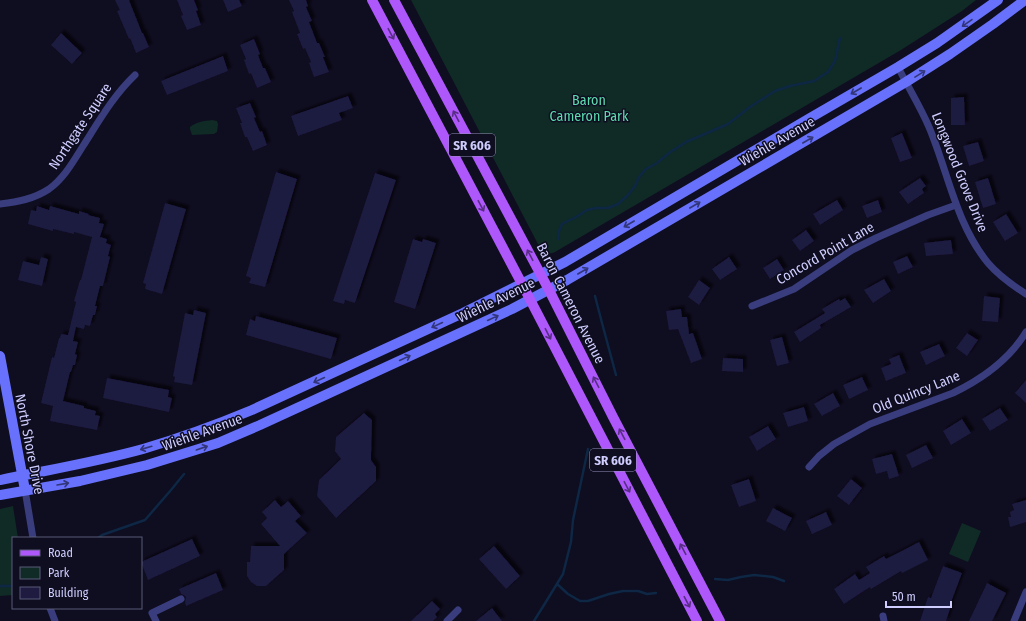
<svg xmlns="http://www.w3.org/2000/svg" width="1026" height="621" font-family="'Fira Sans Condensed',sans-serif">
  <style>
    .green { fill: #102a26 }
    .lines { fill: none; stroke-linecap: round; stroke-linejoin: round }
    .stream { stroke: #0d2744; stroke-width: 2.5 }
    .building { fill: #1e1a40; filter: url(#shadow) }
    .street { stroke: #393d7e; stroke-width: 7 }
    .secondary { stroke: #6771fb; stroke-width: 10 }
    .primary { stroke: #ae57fb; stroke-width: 10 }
    .oneway { stroke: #323578 }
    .oneway2 { stroke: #572e83 }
    .labels { text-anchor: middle; stroke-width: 3; stroke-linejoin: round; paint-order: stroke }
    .shield { fill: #0f0d20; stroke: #9593bb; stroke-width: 1 }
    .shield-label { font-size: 13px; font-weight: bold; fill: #cecdfe }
    .park-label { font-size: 14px; fill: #5cdcaf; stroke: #0f0d20 }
    .street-label { font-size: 14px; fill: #cecdfe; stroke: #0f0d20 }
  </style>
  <defs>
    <filter id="shadow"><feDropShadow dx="3.5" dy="-3.5" stdDeviation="1" flood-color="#0009"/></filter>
  </defs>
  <rect width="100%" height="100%" fill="#0f0d20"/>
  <path class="green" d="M411,0H976L962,11L901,50L555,252C549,255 545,253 540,248Z
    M212,120L217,121L218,124L217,132L214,134L192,135L190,129V127C196,122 204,121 212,120Z
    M13,506L18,538H13V595L0,596V509Z
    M962,523L981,531L968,562L949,554Z"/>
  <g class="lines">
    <path class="stream" d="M558,239L559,231L562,224L578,216L587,210L596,208H608L618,204L628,195L635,186L639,177L646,169L657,163L669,153L686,142L728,124L750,107L775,91L790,86L814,81L828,72L835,61L840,38
      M595,296L602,323L616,375
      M98,538L102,535L145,520L171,490L184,474
      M715,579L728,580L741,577L754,575L773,577L784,581
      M557,584L568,594L580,601H588L609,594L623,591H638L647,594L656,593
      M0,586H11
      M534,621L544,605L563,574L571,542L573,520L588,449"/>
  </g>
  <path class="building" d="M115,0H129L142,33H143L149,47L136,53L130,38L129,39L117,11L120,10Z
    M177,0H194L198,10L196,11L201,25L187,30L181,16L183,15Z
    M223,0H239L242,6L228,12Z
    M289,0H306L308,6L306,7L312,21L309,22L317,43H319L325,57H323L329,72L314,77L309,63L311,62L305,48L303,49L297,34L300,33L292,12L294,11Z
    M61,33L82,53L72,64L51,45Z
    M254,39L260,54L258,55L263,68H265L271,82L257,88L251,73L249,74L244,60L246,59L240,45Z
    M223,56L228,71L167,95L161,81Z
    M348,96L353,108L339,113L342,120L298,136L291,116Z
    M964,97L965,125H951V98Z
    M250,103L256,117L254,118L260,132L262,131L267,145L253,151L247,137H245L240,123H242L236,108Z
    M902,133L912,158L900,162L891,138Z
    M978,142L984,161L969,166L963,146Z
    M276,172L297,179L265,287L249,283L251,278L246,276Z
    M375,173L396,180L355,303L345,300L344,304L333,301Z
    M920,178L926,186L922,189L924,193L908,204L899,192Z
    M988,178L996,204L983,208L975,182Z
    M837,200L843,210L820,225L813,214Z
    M878,200L882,212L867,218L862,206Z
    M165,203L186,209L162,294L145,289L146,284L143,283Z
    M37,206L49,210L50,206L79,214V211L89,214L88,215L100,218L99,223L104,224L100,237L107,239L106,243L111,245L108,256L110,257L103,286H100L95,306H97L95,315H93L90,326L85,325L84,329L76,327L73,341L78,342L75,354L77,355L75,365H73L71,372H70L63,401L84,406V408L96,411L95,415L100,416L97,430L50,421L53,406L41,403L52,357L54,358L59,338H60L61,334L68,335L76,302L74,301L80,280H81L92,237L74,232V234L53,229V231L28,224L31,210L36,211Z
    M1006,214L1018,233L1005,241L993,222Z
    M806,230L814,241L800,251L792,240Z
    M413,239L422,242L423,239L436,243L415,309L394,302Z
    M951,240L953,254L926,256L924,243Z
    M907,256L913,267L898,274L893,262Z
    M41,257L48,259L42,286L18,280L23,261L39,265Z
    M729,257L737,269L720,280L712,269Z
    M777,259L784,270L770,279L763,268Z
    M884,279L891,291L873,303L864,290Z
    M699,280L710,288L699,305L688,297Z
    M984,296L1000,298L998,322L982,321Z
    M845,298L851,307L820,325L821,328L800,342L794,332L825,313L822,309L839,299L840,301Z
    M681,309L682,317H687L689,334L693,333L702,359L691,363L678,329L669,330L666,311Z
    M194,310L206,313L192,385L174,382L175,377L173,376L185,313L193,315Z
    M256,316L337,338L331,359L246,335L250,319L255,321Z
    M967,333L978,340L967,356L956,348Z
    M782,337L789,363L777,366L770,340Z
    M939,344L945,356L926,365L920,352Z
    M899,355L906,373L886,381L881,368L891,364L889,359Z
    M723,358L743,359V372L722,371Z
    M862,377L868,390L849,399L843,385Z
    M107,378L169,390L168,397L172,398L169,412L103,398Z
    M1026,380V403L1015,393Z
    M833,393L840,406L822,416L814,404Z
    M804,407L808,421L788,427L783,413Z
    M1000,408L1008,420L990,431L982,419Z
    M364,413L372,420L371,460L376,467V481L336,518L317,496L319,480L341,459L335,451L336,437Z
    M962,419L971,433L951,445L943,431Z
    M768,426L776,439L757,451L749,437Z
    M926,445L933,458L912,468L906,455Z
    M892,454L899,476L889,479L887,471L876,474L872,459Z
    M749,479L756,501L739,507L731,485Z
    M851,479L862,488L849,505L837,496Z
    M275,500L281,507L288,501L301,516L295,521L307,533L284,554V570L266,586H257L251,582L247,576V562H250L251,546H280L261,524L267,518L262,512Z
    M1026,500V522L1010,527L1008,517H1011L1010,512L1014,510L1012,504Z
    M773,508L792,518L785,531L766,521Z
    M826,512L832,525L812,534L806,521Z
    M192,539L200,556L148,580L141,562Z
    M919,542L928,560L902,573L901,571L871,589L870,587L844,604L834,589L855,574L859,580L870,573L866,567L884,556L886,559Z
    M494,546L520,576L506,589L479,559Z
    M943,566L962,573L950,605L951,606L946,621H920L928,597L931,598Z
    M216,573L223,590L186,606L185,602L186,597L184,595L181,594L179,589Z
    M987,583L1006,593L992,621H969Z
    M432,601L440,609L435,614L437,617L433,621H411Z
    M492,608L502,621H476Z"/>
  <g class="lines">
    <path class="street" d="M898,67C908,87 920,106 929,127C948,172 956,224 988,263C999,276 1012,285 1026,294
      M0,204C17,202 34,199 49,189C64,178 73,162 83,146C99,121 113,96 135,75
      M752,306L794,289L852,250L876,238L928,215L956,205
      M809,467L819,456L834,444L870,424L953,393C982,379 1009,360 1026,332
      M25,490L33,538
      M50,608L55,621
      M883,616L884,621
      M156,621L152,613L181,599
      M447,621L458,610
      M1014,621L1026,592"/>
    <path class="secondary" d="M0,356L25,490
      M0,480C48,470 96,462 143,449C180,438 216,425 252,410L463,313L565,262L810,118L898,67L937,43L998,0
      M0,495L80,481L147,465L218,443L260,425L512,309L567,280L906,82L950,54L993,24L1025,0"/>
    <path class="primary" d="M372,0L522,284L697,621
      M394,0L549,290L613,417L720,621"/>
  </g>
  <defs><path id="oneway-shaft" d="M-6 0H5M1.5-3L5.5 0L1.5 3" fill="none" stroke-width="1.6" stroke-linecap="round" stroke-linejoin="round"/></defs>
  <g class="oneway">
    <use href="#oneway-shaft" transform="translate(967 23) rotate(145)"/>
    <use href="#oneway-shaft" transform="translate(920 74) rotate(-32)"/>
    <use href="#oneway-shaft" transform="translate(856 91) rotate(150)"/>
    <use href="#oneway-shaft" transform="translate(808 140) rotate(-30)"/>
    <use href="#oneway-shaft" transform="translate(695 205) rotate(-30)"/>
    <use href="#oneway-shaft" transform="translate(629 224) rotate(150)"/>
    <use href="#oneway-shaft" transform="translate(583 271) rotate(-30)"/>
    <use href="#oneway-shaft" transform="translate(493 318) rotate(-25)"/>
    <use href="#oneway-shaft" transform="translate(437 325) rotate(155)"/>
    <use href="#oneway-shaft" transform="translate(405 358) rotate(-25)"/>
    <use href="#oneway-shaft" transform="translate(319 380) rotate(155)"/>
    <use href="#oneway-shaft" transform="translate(146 448) rotate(164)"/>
    <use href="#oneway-shaft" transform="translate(202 448) rotate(-19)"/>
    <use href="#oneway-shaft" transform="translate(63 484) rotate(-10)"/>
  </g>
  <g class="oneway2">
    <use href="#oneway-shaft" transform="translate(391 34) rotate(62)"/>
    <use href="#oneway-shaft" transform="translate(456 116) rotate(-118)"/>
    <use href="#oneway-shaft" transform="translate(481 206) rotate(62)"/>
    <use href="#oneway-shaft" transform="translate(530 255) rotate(-118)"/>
    <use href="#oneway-shaft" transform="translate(548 334) rotate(63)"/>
    <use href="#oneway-shaft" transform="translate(596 382) rotate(-117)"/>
    <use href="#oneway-shaft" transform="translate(622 434) rotate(-118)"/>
    <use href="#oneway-shaft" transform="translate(627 487) rotate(62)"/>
    <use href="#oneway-shaft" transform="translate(683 549) rotate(-118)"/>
    <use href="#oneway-shaft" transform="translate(687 602) rotate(62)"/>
  </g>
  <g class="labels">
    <g class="shield">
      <rect x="449" y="134" width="46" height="22" rx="3"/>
      <rect x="590" y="449" width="46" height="22" rx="3"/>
    </g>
    <g class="shield-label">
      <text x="472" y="150">SR 606</text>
      <text x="613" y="465">SR 606</text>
    </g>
    <g class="park-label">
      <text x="589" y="105">Baron<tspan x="589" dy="16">Cameron Park</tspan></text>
    </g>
    <g class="street-label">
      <text transform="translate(80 126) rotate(-56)" y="5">Northgate Square</text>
      <text transform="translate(777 141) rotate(-30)" y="5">Wiehle Avenue</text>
      <text transform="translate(960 172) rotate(68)" y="5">Longwood Grove Drive</text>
      <text transform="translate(825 253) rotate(-30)" y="5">Concord Point Lane</text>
      <text transform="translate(496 300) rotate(-26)" y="5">Wiehle Avenue</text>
      <text transform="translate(571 303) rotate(63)" y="5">Baron Cameron Avenue</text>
      <text transform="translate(916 392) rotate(-22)" y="5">Old Quincy Lane</text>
      <text transform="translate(202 432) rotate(-20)" y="5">Wiehle Avenue</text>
      <text transform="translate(30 444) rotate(79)" y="5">North Shore Drive</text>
    </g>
  </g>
  <rect x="12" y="537" width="130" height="72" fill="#0f0d20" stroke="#5b5a79"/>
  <rect x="20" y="550" width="20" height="6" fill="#ae57fb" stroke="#5b5a79"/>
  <text x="48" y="557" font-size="12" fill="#cecdfe">Road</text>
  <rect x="20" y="567" width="20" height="12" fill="#102a26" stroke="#5b5a79"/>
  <text x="48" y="577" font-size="12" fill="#cecdfe">Park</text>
  <rect x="20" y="587" width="20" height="12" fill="#1e1a40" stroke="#5b5a79"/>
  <text x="48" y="597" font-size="12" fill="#cecdfe">Building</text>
  <path d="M886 601v6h65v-6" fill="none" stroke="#cecdfe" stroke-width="2"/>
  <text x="892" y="601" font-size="12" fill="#cecdfe" stroke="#0f0d20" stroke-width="3" paint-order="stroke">50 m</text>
</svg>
